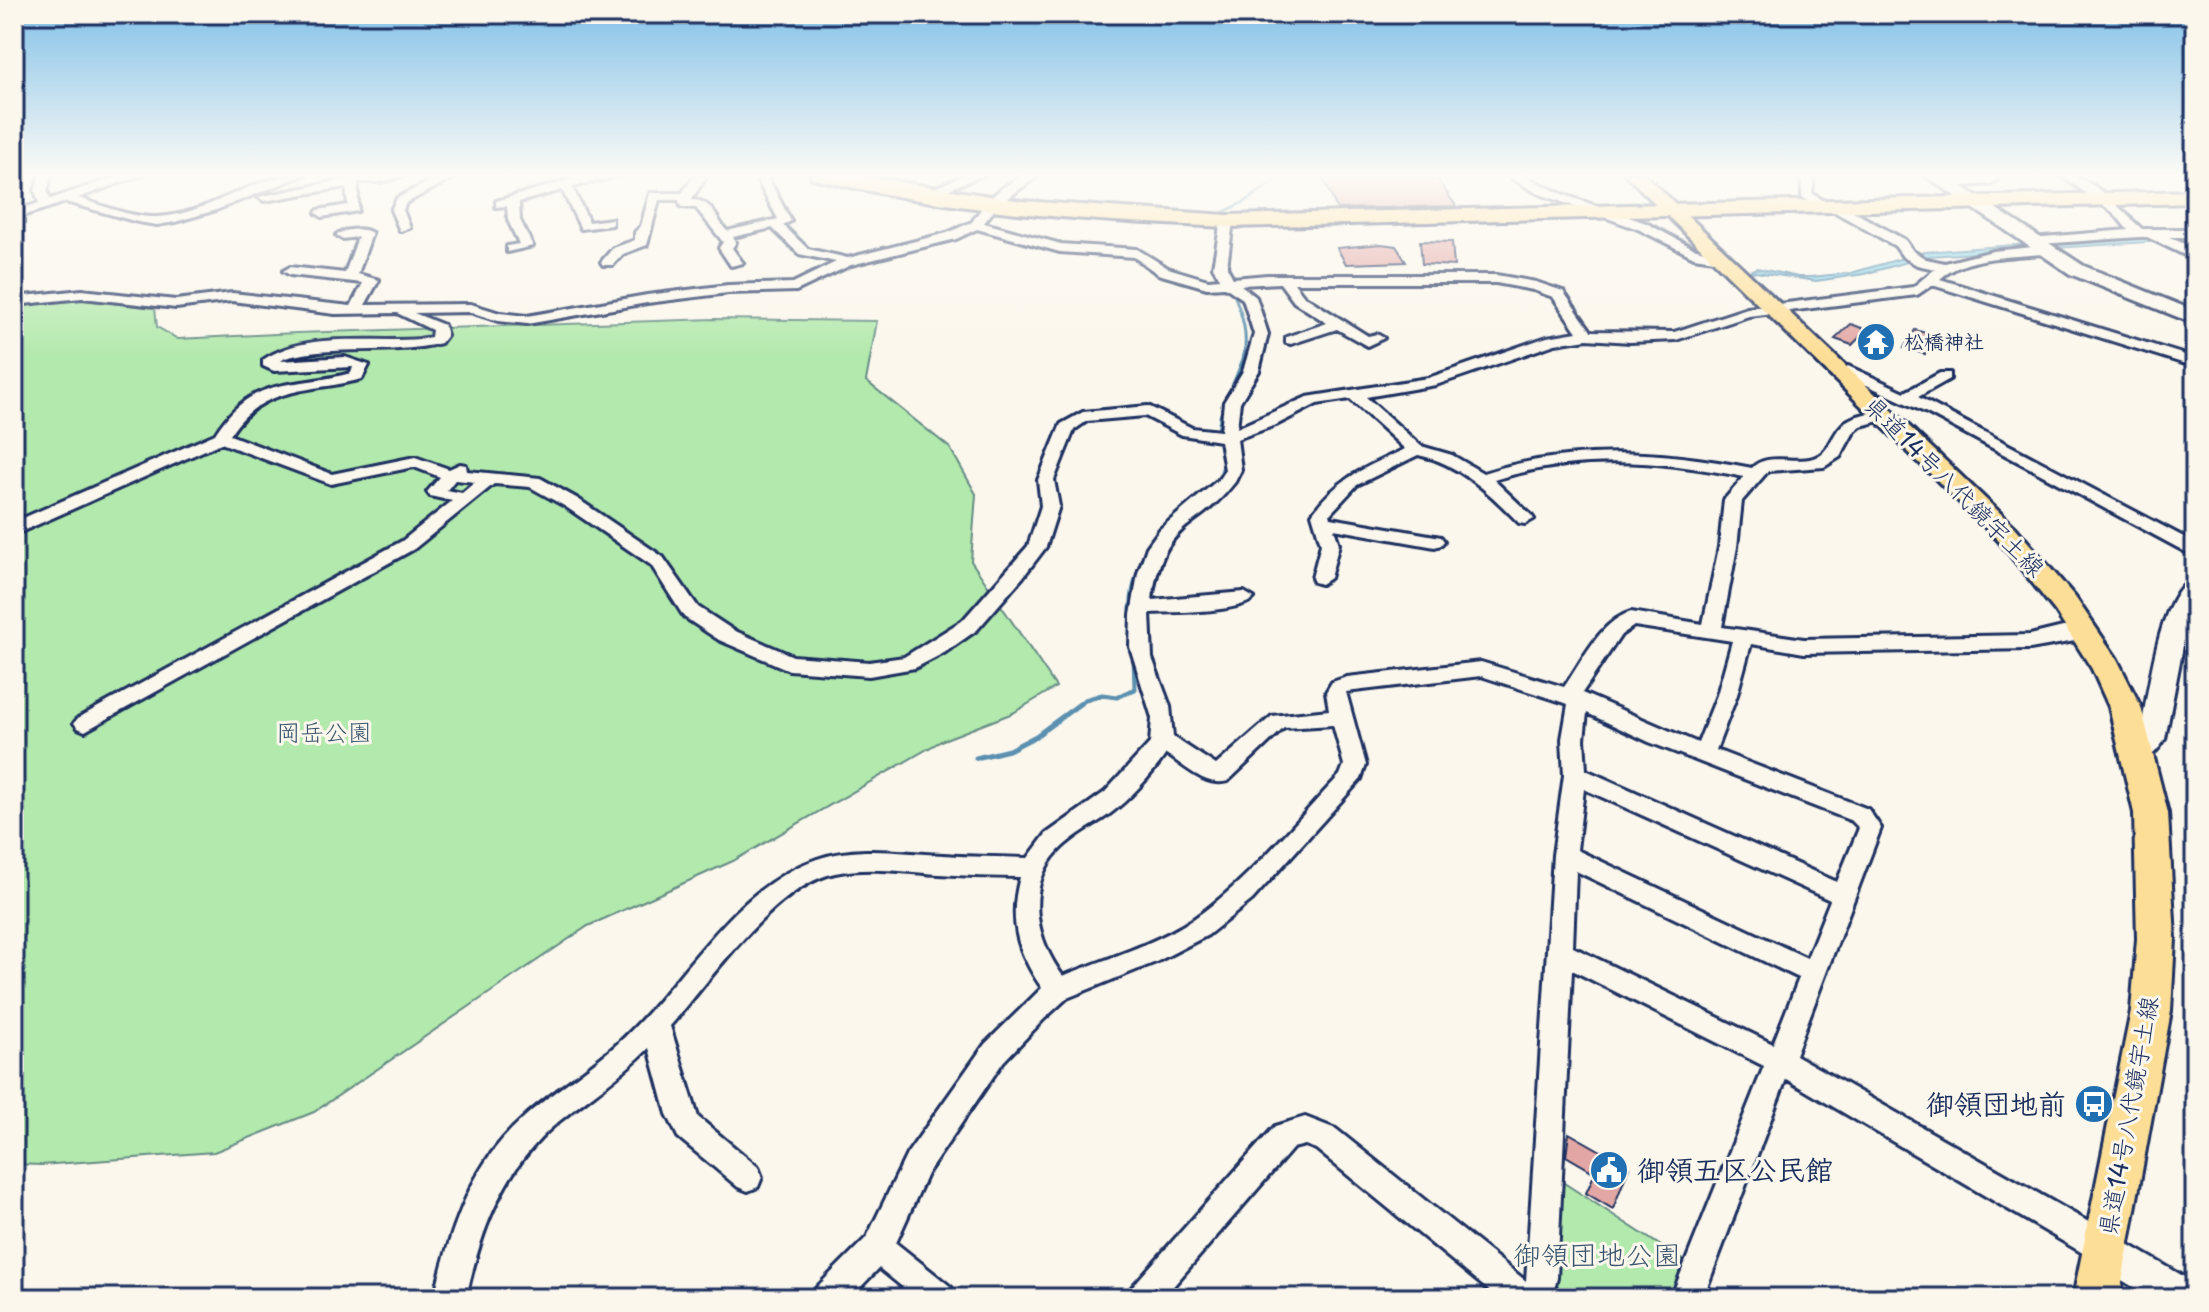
<svg xmlns="http://www.w3.org/2000/svg" width="2209" height="1312" font-family="'Playpen Sans','Klee One',sans-serif">
  <style>
    .green { fill: #b2e9ac; stroke: #668c85; stroke-width: 2 }
    .water { fill: #86d1e7; stroke: #5b90b0; stroke-width: 2 }
    .lines { fill: none; stroke-linecap: round; stroke-linejoin: round }
    .stream-far2 { stroke: #5b90b0; stroke-width: 3 }
    .stream-far1 { stroke: #5b90b0; stroke-width: 4 }
    .stream { stroke: #5b90b0; stroke-width: 5 }
    .building { fill: #e2a7a4; stroke: #1b2f5e; stroke-width: 2 }
    .minor-casing { stroke: #1b2f5e; stroke-width: 6 }
    .tertiary-casing { stroke: #1b2f5e; stroke-width: 6 }
    .secondary-casing { stroke: #1b2f5e; stroke-width: 6 }
    .primary-casing { stroke: #1b2f5e; stroke-width: 6 }
    .trunk-casing { stroke: #1b2f5e; stroke-width: 6 }
    .minor { fill: #fbf7ec; fill-rule: evenodd }
    .tertiary { fill: #fbf7ec; fill-rule: evenodd }
    .secondary { fill: #fbf7ec; fill-rule: evenodd }
    .primary { fill: #fdde96; fill-rule: evenodd }
    .trunk { fill: #fdde96; fill-rule: evenodd }
    .labels { text-anchor: middle; stroke-width: 6; stroke-linejoin: round; paint-order: stroke }
    .far-poi-label { font-size: 20px; font-weight: bold; fill: #1b2f5e; stroke: #fbf7ec; text-anchor: start }
    .street-label { font-size: 24px; fill: #1b2f5e; stroke: #fbf7ec }
    .park-label { font-size: 24px; fill: #39546e; stroke: #fbf7ec }
    .near-poi-label { font-size: 28px; font-weight: bold; fill: #1b2f5e; stroke: #fbf7ec; text-anchor: end }
    .near-park-label { font-size: 28px; fill: #39546e; stroke: #fbf7ec }
  </style>
  <rect width="100%" height="100%" fill="#fbf7ec"/>
  <filter id="ink" filterUnits="userSpaceOnUse"><feTurbulence type="fractalNoise" baseFrequency=".0125" numOctaves="2"/><feDisplacementMap in="SourceGraphic" scale="16" xChannelSelector="R" yChannelSelector="G"/><feConvolveMatrix kernelMatrix="1 2 1 2 8 2 1 2 1" color-interpolation-filters="sRGB"/></filter>
  <g filter="url(#ink)">
    <path class="green" d="M75,299L155,308L157,327L178,339L297,333L714,319L877,321L866,381L950,448L976,494L971,561L1056,687L1013,713L943,740L733,861L588,926L314,1112L214,1152L41,1165L14,1164V313L33,302Z
      M1561,1181L1684,1261L1671,1298H1550Z"/>
    <path class="water" d="M2195,236V239L1929,256L1864,274L1816,281L1749,271L1757,268L1798,277H1810L1851,273L1924,252L2116,237Z"/>
    <g class="lines">
      <path class="stream-far2" d="M1218,215L1246,201L1285,174
        M1217,228L1219,240
        M1232,289C1242,314 1251,339 1241,365"/>
      <path class="stream-far1" d="M1218,434L1221,415L1242,363
        M1209,489L1220,477L1225,460
        M1131,607C1133,557 1163,525 1201,495"/>
      <path class="stream" d="M1131,605V626
        M976,758L1009,750L1036,736L1085,700L1102,695L1117,697L1135,689L1134,656"/>
    </g>
    <path class="building" d="M1321,174H1434L1456,206L1337,209Z
      M1420,241L1452,242L1454,266L1422,264Z
      M1381,244L1396,246L1406,262L1346,264L1337,248Z
      M1851,324L1867,330L1852,345L1835,339Z
      M1915,330L1937,336L1925,354L1904,348Z
      M1569,1133L1629,1167L1613,1209L1586,1193L1595,1173L1566,1156Z"/>
    <g class="lines">
      <g class="minor-casing">
        <path id="minor" d="M40,174H52L47,191L50,199L125,174H144L78,198C102,205 131,218 157,217C210,215 253,174 306,174L216,210L175,222L157,225L138,222L66,202L14,219V211L39,203L35,191Z
          M338,174H410L381,182H358V211L322,217L316,213L318,210L348,205L346,187L264,201L258,197L347,179Z
          M444,174H460L406,203L403,210L410,228L400,231L391,210L397,198Z
          M572,174H627L572,187L589,222L612,219V225L581,229L562,190L519,202L520,220L533,246L507,252V246L519,244L508,220L507,206L496,207V201L576,178Z
          M696,174H708L691,200C713,200 715,218 727,231L778,219L754,174H766L791,221L783,225L808,249L848,258L947,233L972,222L986,202L1002,188L1025,174H1040C1019,191 999,201 984,223L1061,244L1137,249L1168,268L1208,280L1220,279L1213,267L1221,221L1227,217L1233,221L1227,267L1233,278L1267,275H1496L1536,282L1563,291L1591,331L1674,332L1747,308L1913,287L1935,269L1917,265L1903,257L1895,246L1828,208L1819,209L1802,197V181L1792,174H1808L1814,179L1812,193L1827,203L1836,202L1905,240L1913,251L1926,259L1945,263L1993,251L2043,246L2050,250L2043,254C2010,257 1965,256 1940,279L2195,358V367L1932,285L1917,295L1749,316L1676,340L1630,342L1587,339L1555,344L1436,385L1366,397L1421,446L1452,455L1483,473C1574,445 1660,450 1752,468C1766,452 1794,464 1813,458C1830,453 1831,436 1842,425C1851,415 1871,413 1884,410L1890,412V418L1861,426L1854,432L1840,457L1824,467L1768,471L1742,501L1737,547L1722,627L1804,639L2030,635L2063,627L2092,628L2095,633L2092,638L2030,649L1804,653L1751,644L1737,695L1716,750L1868,809L1881,828L1795,1055L2115,1237L2119,1248L2115,1259L2104,1263L2093,1259L1786,1079L1703,1298H1671L1764,1066L1572,970L1557,1278L1552,1298H1498L1316,1149L1305,1145L1293,1148L1163,1298H1127L1132,1287L1275,1126L1305,1117L1336,1129L1526,1281L1553,855L1564,775L1562,739L1568,704L1481,676L1346,692L1366,765L1361,779L1252,900L1208,935L1156,962L1067,998L1044,1019L1003,1062L927,1174L896,1243L951,1287L956,1298H916L879,1268L850,1298H812L817,1287L867,1237L907,1154L985,1044L1042,988C1017,952 1008,920 1020,877C993,877 966,876 939,874C905,872 869,866 835,873C774,886 710,981 670,1026L698,1117L758,1167L762,1177L758,1187L748,1191L738,1187L678,1137L667,1114L649,1048C621,1076 589,1097 558,1122C503,1169 481,1229 466,1298H434C446,1249 460,1200 488,1158C522,1109 571,1084 615,1046C682,987 729,889 817,859C857,845 901,853 943,855C971,857 999,857 1028,858L1046,834L1105,792L1150,743L1152,718L1130,647L1131,615L1138,573L1147,547L1160,529L1219,479L1225,470L1220,441L1182,435L1145,416L1087,421L1074,430L1054,480L1059,506L1046,547L1023,577L977,630L944,653L915,668L869,676L789,670L719,640L684,617L651,565L566,507L530,487L494,484L414,549L85,731L78,728L74,723L78,718L402,541L452,501L430,496L427,492L440,477L414,467L331,484L221,443L14,535V522L215,434C253,374 292,389 351,373L353,367L274,371L263,366V360C304,331 371,343 419,339L431,337L432,330L397,313L335,314L232,301L176,308L82,298L14,305V297L82,290L176,300L232,293L351,306L363,283L290,275L283,271L290,267L345,273L358,237L342,239L336,235C344,229 364,227 372,233L358,274L379,280L365,305L471,304L500,313L527,316L647,295L728,285L793,283L836,262L799,254L772,228L733,237L736,242L732,248L743,263L731,266L719,248L723,242L696,208L681,207L679,200H659L647,245L623,254L613,265H603L601,262L613,248L635,240V232L641,226L650,193H682ZM977,229L1060,252L1134,257L1158,274L1207,288L1225,287L1243,299L1254,334L1243,371L1224,402L1221,431L1192,428L1148,406L1083,412L1061,424L1038,480L1041,506L1028,546L963,620L904,657L869,662L793,656L733,630L698,607L663,557L578,499L540,478L467,471L466,465L460,464L449,469L415,457L332,474L230,435C262,384 311,393 362,379L369,365L345,357L281,361L285,358C336,344 390,356 441,343L447,335L444,325L414,313L470,312L498,321L527,324L647,303L728,293L796,291L851,265L956,239ZM1280,283L1294,302L1327,323L1286,337V343L1291,344L1337,329L1367,346L1384,338L1377,334L1368,336L1304,296L1294,283H1496L1533,290L1553,297L1577,332L1547,337L1428,378L1307,397L1237,428L1240,402L1259,371L1268,334L1256,297L1241,285ZM1350,399L1405,449C1368,466 1336,479 1312,514L1321,544L1312,578L1314,582L1321,584L1330,578L1339,544L1334,529L1435,547L1441,545L1444,541L1441,537L1331,518L1330,514L1357,485L1418,455C1459,463 1491,494 1519,523L1525,524L1534,519L1531,515L1494,480C1577,454 1660,460 1744,477L1724,500L1719,547L1703,624L1631,612C1600,621 1582,662 1564,687L1481,662L1347,677L1332,682L1326,692L1329,710L1272,716L1216,765L1173,737L1170,706L1152,658L1150,613C1172,612 1240,613 1254,598L1244,592L1152,600C1164,517 1194,535 1235,482L1241,470L1237,439L1276,425L1317,404ZM455,480L475,482L462,493L447,490ZM1634,626L1732,641L1717,695L1698,743L1582,693L1621,635ZM1587,713L1649,742L1852,821L1859,828L1837,882L1586,770L1584,739ZM1333,725L1344,765L1340,775C1293,824 1249,881 1192,920C1153,945 1105,959 1063,976C1038,943 1025,894 1053,857C1067,839 1089,828 1107,816C1129,800 1151,776 1166,754C1184,765 1206,788 1228,781L1284,728ZM1584,789L1830,900L1807,958L1577,850ZM1576,871L1799,978L1773,1044L1573,947Z
          M967,174H985L926,199L916,196Z
          M1504,174H1520L1562,194L1646,223L1693,248L1727,257L1720,261L1694,257L1638,229L1537,193Z
          M1981,174H1993L1997,180L1991,184L1948,187L1942,183L1948,179L1983,177Z
          M2059,174C2093,174 2119,209 2142,229H2195V237H2139L2026,245L2025,242L2031,238L2128,230L2114,213Z
          M1848,366L1905,392L1940,373H1950V379L1918,397L2195,543V557L1929,414L1843,374L1840,371Z"/>
      </g>
      <g class="tertiary-casing">
        <path id="tertiary" d="M2150,228L2195,249V260L2145,236V230Z
          M2195,578V599L2190,610L2165,739C2156,754 2144,765 2126,759L2122,752L2126,745L2140,736C2147,702 2159,587 2195,578Z
          M2104,1230L2195,1283V1298H2151L2091,1261L2086,1248L2091,1235Z"/>
      </g>
      <g class="secondary-casing">
        <path id="secondary" d="M1923,174H1943L2084,266L2195,311V324L2070,274Z"/>
      </g>
      <g class="primary-casing">
        <path id="primary" d="M1625,174H1644L2016,528L2075,597L2117,659L2141,707L2168,813L2175,939L2171,1011L2119,1298H2073L2131,1011L2137,939L2134,813L2109,707L2092,669L2055,611L1998,540Z"/>
      </g>
      <g class="trunk-casing">
        <path id="trunk" d="M810,174H849L1022,201L1227,215L2195,191V203L1227,227C1088,221 947,212 812,178Z"/>
      </g>
      <use href="#minor" class="minor"/>
      <use href="#tertiary" class="tertiary"/>
      <use href="#secondary" class="secondary"/>
      <use href="#primary" class="primary"/>
      <use href="#trunk" class="trunk"/>
    </g>
  </g>
  <linearGradient id="sky" x2="0" y2="1"><stop stop-color="#81c0e8"/><stop offset="0.49" stop-color="#fdfbf6"/><stop offset="1" stop-color="#fdfbf6" stop-opacity="0"/></linearGradient>
  <rect width="2209" height="358" fill="url(#sky)"/>
  <defs>
    <g id="temple-disc" transform="scale(2)"><circle r="9.5" fill="#1f6fb2" stroke="#fbf7ec"/><path d="M0-6L5-2H3V0L6.5 2.5H4V6H1.5V3h-3V6H-4V2.5H-6.5L-3 0V-2H-5Z" fill="#fff"/></g>
    <g id="bus-disc" transform="scale(2)"><circle r="9.5" fill="#1f6fb2" stroke="#fbf7ec"/><path d="M-5-6H5V4H4V6H2V4H-2V6H-4V4H-5ZM-3.5-4V0h7V-4ZM-3.5 1.2v1.5H-2V1.2ZM2 1.2v1.5H3.5V1.2Z" fill="#fff"/></g>
    <g id="civic-disc" transform="scale(2)"><circle r="9.5" fill="#1f6fb2" stroke="#fbf7ec"/><path d="M-.6-6.5H3V-4.5H.6V-3L4-1V1h2V6H-6V1h2V-1L-.6-3ZM-1.2 2.5V6h2.4V2.5Z" fill="#fff"/></g>
  </defs>
  <g fill-rule="evenodd">
    <use href="#temple-disc" x="1876" y="342"/>
    <use href="#bus-disc" x="2094" y="1104"/>
    <use href="#civic-disc" x="1609" y="1170"/>
  </g>
  <g class="labels">
    <g class="far-poi-label">
      <text x="1904" y="349">松橋神社</text>
    </g>
    <g class="street-label">
      <text transform="translate(1954 487) rotate(45)" y="8">県道14号八代鏡宇土線</text>
      <text transform="translate(2129 1116) rotate(-80)" y="8">県道14号八代鏡宇土線</text>
    </g>
    <g class="park-label">
      <text x="324" y="741">岡岳公園</text>
    </g>
    <g class="near-poi-label">
      <text x="2066" y="1114">御領団地前</text>
      <text x="1637" y="1180" text-anchor="start">御領五区公民館</text>
    </g>
    <g class="near-park-label">
      <text x="1597" y="1265">御領団地公園</text>
    </g>
  </g>
  <rect width="2209" height="1312" fill="none" stroke="#fbf7ec" stroke-width="48"/>
  <rect x="24" y="24" width="2161" height="1264" fill="none" stroke="#1b2f5e" stroke-width="3" filter="url(#ink)"/>
</svg>
